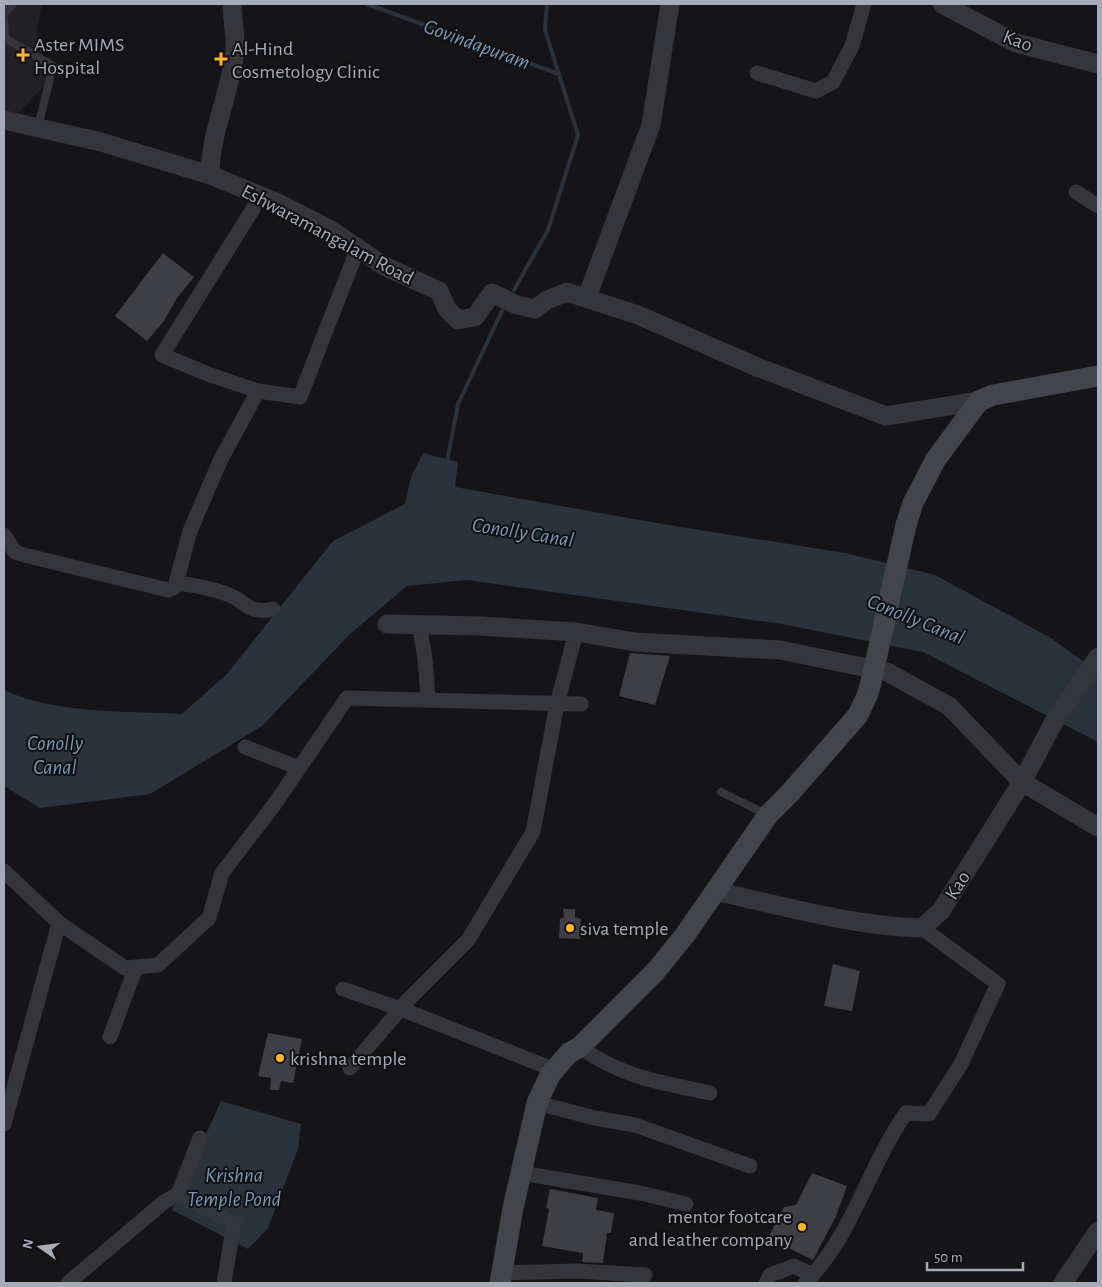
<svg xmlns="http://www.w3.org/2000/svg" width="1102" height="1287" font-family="'Alegreya Sans',sans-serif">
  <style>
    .built { fill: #212024 }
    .water { fill: #2a333c }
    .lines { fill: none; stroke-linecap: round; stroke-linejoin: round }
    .stream { stroke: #2a333c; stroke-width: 4 }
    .building { fill: #3e3f44 }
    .service { stroke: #35363c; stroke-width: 8 }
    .minor { stroke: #35363c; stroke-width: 15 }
    .tertiary { stroke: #35363c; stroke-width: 19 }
    .secondary { stroke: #43454c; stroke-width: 21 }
    .secondary-bridge { stroke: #43454c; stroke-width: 21 }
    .poi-dot { fill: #ffb824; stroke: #101012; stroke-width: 2 }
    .labels { text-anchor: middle; stroke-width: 4; stroke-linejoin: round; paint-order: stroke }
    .street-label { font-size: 20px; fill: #a5abb8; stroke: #101012 }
    .poi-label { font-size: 20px; fill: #a5abb8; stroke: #101012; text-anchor: start }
    .water-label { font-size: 21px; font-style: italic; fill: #7999b6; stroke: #101012 }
  </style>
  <rect width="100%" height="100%" fill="#151517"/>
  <path class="built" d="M4,4H42L37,30L49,81L12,119L4,116Z"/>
  <path class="water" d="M423,453L458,462L455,487L662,524L845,553L935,575L1051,638L1098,672V742L923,652L782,624L467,580L407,586L350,634L262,726L150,794L40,808L4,786V690C54,714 127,711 182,714L227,674L333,541L405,504L411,477Z
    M221,1101L301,1124L298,1149L268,1228L248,1249L172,1210Z"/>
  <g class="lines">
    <path class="stream" d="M367,4L559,74
      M514,290L548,230L578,135L545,30L547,4
      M447,462L458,404L502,311"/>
  </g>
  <path class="building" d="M163,253L194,277L177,298L164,321L147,341L115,316Z
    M630,653L670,656L655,705L619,696Z
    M563,909H575V917L581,919L580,939L559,938L560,919L564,917Z
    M833,964L860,971L852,1011L824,1006Z
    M268,1033L302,1039L293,1083L281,1081L279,1090H270L271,1078L258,1076Z
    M812,1173L847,1186L836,1216L813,1260L768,1238L784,1207L796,1205Z
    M550,1189L598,1198L596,1210L614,1213L611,1233H607L603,1263L582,1262L583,1253L542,1246L549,1209L546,1208Z"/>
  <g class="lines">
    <path class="service" d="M4,13L13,4
      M4,19L5,38L53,66L38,127
      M721,792L766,814"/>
    <path class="minor" d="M757,73L816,91L833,82L852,46L864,4
      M1076,192L1098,206
      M258,391L300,397L358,248
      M4,535L15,552L24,555L168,590L175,587L190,531L220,461L258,391L208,374L162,355L261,196
      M176,583C194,585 210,588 227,594C247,601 247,615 273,609
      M419,625L425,658L428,699
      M245,747L299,768
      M4,871L59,923
      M343,989L401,1009L555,1070
      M110,1037L136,967
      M580,1047C623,1078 660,1082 710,1093
      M350,1068L408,1000L468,940L533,832L557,704L576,632
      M537,1103L595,1118L635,1125L750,1166
      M4,1124L59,923L125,968L158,965L209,918L222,873L274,805L347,698L581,704
      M521,1173L640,1193L686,1204
      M178,1194L234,1223L224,1283
      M502,1273L577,1271L645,1275
      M68,1283L164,1202L178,1194L200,1138
      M766,1283L770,1275L794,1266L813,1275
      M805,1283C852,1237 868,1167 906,1113L929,1114L961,1064L998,984L922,928"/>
    <path class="tertiary" d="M232,4C232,19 236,35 235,50C231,92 210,132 210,175L276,202L331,230L384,266L439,291L447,309L458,320L475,317L492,293L517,305L535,309L547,300L567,292L638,315L757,367L886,416L979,401
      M942,4L1016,43L1098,64
      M4,120L101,142L210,175
      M587,297L651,125L670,4
      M387,624L480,626L576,632L635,642L780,650L887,672L949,706L1022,782L1098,827
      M715,891C783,906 852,926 922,928L941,911L1022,782L1056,718L1098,657
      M1063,1283L1098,1231"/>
    <path class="secondary" d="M906,525L913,503L936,459L979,401L993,395L1098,376
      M500,1283L513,1208L537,1103L550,1075L569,1053L580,1047L655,972L685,935L768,815L790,793L858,715L867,696L871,682"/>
    <path class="secondary-bridge" d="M871,682L906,525"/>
  </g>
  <g class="poi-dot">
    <path d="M20.5 47.5h5v5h5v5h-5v5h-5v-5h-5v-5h5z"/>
    <path d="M218.5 51.5h5v5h5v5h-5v5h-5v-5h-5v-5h5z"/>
    <circle cx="570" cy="928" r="5"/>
    <circle cx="280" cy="1058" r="5"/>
    <circle cx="802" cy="1227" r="5"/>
  </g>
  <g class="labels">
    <g class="street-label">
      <text transform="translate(1018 40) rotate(21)" y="7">Kao</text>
      <text transform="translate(328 234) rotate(28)" y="7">Eshwaramangalam Road</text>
      <text transform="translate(957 885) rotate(-58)" y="7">Kao</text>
    </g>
    <g class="poi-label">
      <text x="34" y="51">Aster MIMS<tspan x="34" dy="23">Hospital</tspan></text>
      <text x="232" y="55">Al-Hind<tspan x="232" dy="23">Cosmetology Clinic</tspan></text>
      <text x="580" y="935">siva temple</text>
      <text x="290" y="1065">krishna temple</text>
      <text x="792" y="1223" text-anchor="end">mentor footcare<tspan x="792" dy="23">and leather company</tspan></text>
    </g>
    <g class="water-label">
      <text transform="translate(477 44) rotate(20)" y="7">Govindapuram</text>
      <text transform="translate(523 532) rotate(9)" y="7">Conolly Canal</text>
      <text transform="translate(916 619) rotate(22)" y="7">Conolly Canal</text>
      <text x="55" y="750">Conolly<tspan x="55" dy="24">Canal</tspan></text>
      <text x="234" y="1182">Krishna<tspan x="234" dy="24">Temple Pond</tspan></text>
    </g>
  </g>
  <rect width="1102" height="1287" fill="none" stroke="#a5abb8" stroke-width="10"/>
  <g transform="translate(40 1247) rotate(284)" stroke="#101012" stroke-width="4" paint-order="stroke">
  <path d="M0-4L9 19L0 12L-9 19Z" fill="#a5abb8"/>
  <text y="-8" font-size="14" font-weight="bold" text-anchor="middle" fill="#a5abb8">N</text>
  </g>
  <path d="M927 1262v8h96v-8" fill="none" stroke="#a5abb8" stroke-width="2.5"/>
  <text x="934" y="1262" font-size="15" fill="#a5abb8" stroke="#101012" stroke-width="4" paint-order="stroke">50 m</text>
</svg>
